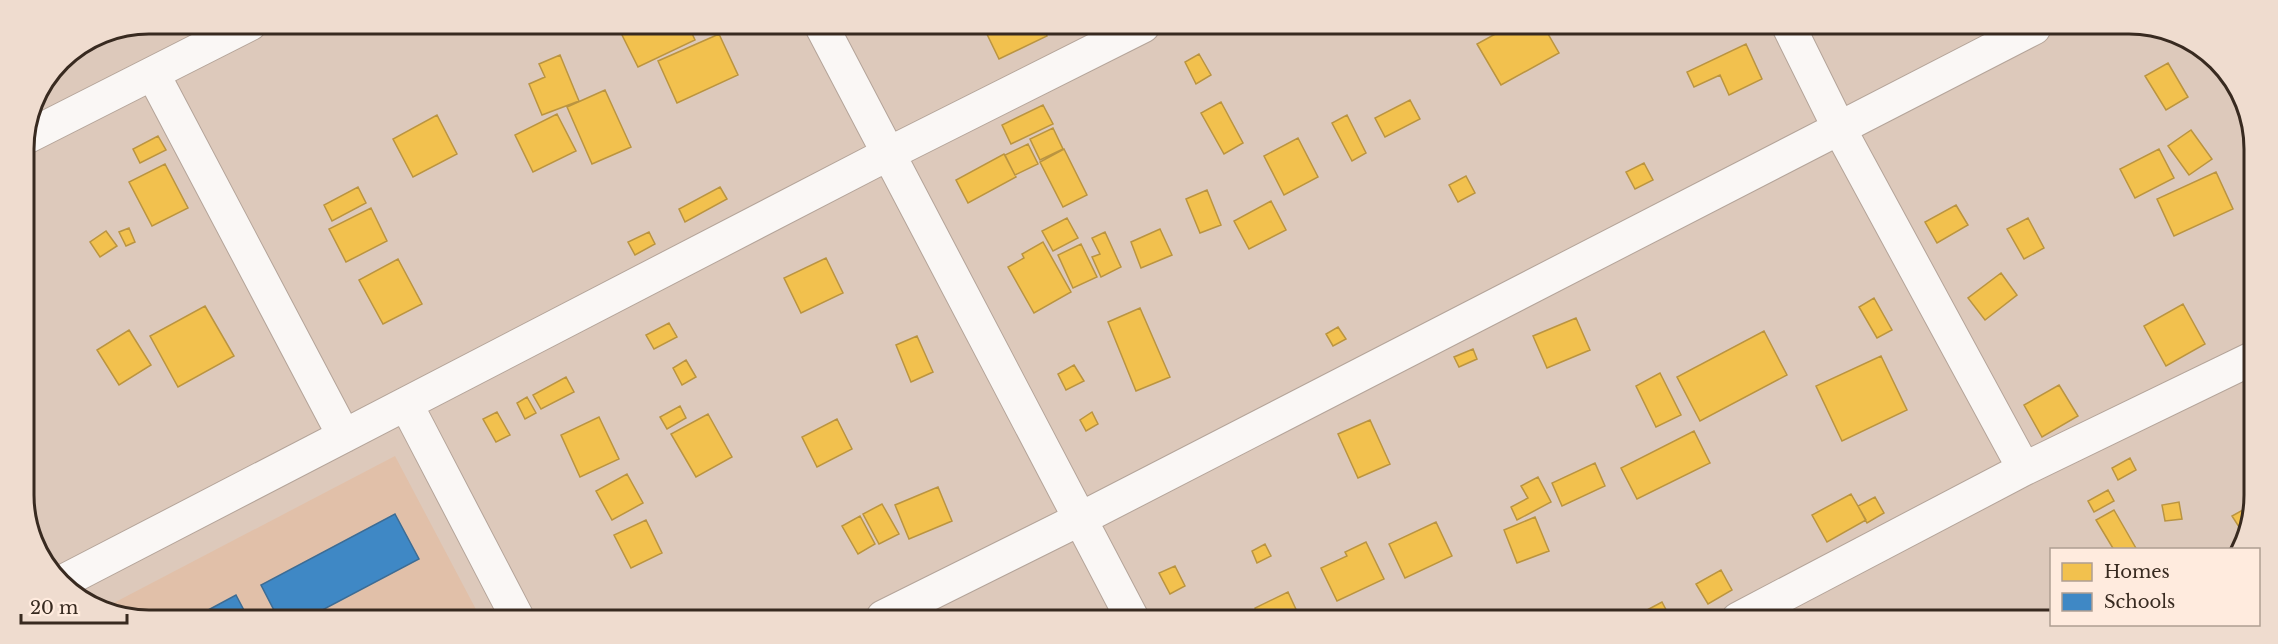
<svg xmlns="http://www.w3.org/2000/svg" width="2278" height="644" font-family="'Libre Baskerville',serif">
  <style>
    .built { fill: #e1c0a9 }
    .homes { fill: #f2c14e; stroke: #ba9440; stroke-width: 1.5 }
    .schools { fill: #3f88c5; stroke: #3d6c94; stroke-width: 1.5 }
    .lines { fill: none; stroke-linecap: round; stroke-linejoin: round }
    .street-casing { stroke: #b4a499; stroke-width: 35 }
    .street { stroke: #faf7f5; stroke-width: 33 }
    .rim { fill: none; stroke: #382a20; stroke-width: 3 }
  </style>
  <rect width="100%" height="100%" fill="#ddc9bb"/>
  <path class="built" d="M395,456L480,617L117,616L104,608Z"/>
  <path class="homes" d="M617,25H688L695,40L638,67Z
    M983,26H1042L1047,36L999,59Z
    M1508,27H1544L1559,53L1501,85L1477,44Z
    M719,34L738,75L677,103L658,61Z
    M1746,44L1762,79L1729,95L1720,75L1694,87L1687,72Z
    M1199,54L1211,75L1196,84L1185,62Z
    M560,55L579,101L542,115L529,84L545,77L539,64Z
    M2168,63L2188,97L2166,110L2145,76Z
    M605,90L631,147L592,164L567,107Z
    M1410,100L1420,119L1385,137L1375,118Z
    M1221,102L1243,143L1224,154L1201,113Z
    M1043,105L1053,124L1011,144L1002,125Z
    M557,114L576,151L533,172L515,135Z
    M437,115L457,154L413,177L393,139Z
    M1347,115L1366,153L1352,161L1332,123Z
    M1053,128L1063,149L1040,160L1030,139Z
    M2191,130L2212,159L2189,175L2168,146Z
    M158,136L166,150L140,163L133,149Z
    M1298,138L1318,177L1284,195L1264,156Z
    M1028,144L1038,164L1015,175L1005,155Z
    M1064,149L1087,195L1063,207L1040,162Z
    M2159,149L2174,178L2135,198L2120,169Z
    M1004,154L1016,177L968,203L956,180Z
    M1644,163L1653,180L1635,189L1626,172Z
    M165,164L188,208L152,226L129,182Z
    M2216,172L2233,209L2174,236L2157,199Z
    M1466,176L1475,193L1458,202L1449,185Z
    M358,187L366,203L332,221L324,205Z
    M720,187L727,199L685,222L679,209Z
    M1207,190L1221,225L1200,233L1186,199Z
    M1271,201L1286,230L1249,249L1234,221Z
    M1956,205L1968,225L1937,243L1925,222Z
    M371,208L387,241L346,262L329,229Z
    M1067,218L1078,238L1053,251L1042,231Z
    M2028,218L2044,248L2024,259L2007,229Z
    M129,228L135,242L126,246L119,232Z
    M1160,229L1172,255L1141,268L1131,242Z
    M106,231L117,246L100,257L90,242Z
    M649,232L655,244L635,255L628,242Z
    M1105,232L1121,267L1101,277L1092,257L1100,254L1092,238Z
    M1043,242L1071,292L1034,313L1008,267L1024,258L1022,254Z
    M1081,244L1097,277L1073,288L1058,255Z
    M826,258L843,293L801,313L784,278Z
    M398,259L422,304L383,324L359,280Z
    M2001,273L2017,295L1985,320L1968,298Z
    M1874,298L1892,330L1877,338L1859,307Z
    M2183,304L2205,344L2166,366L2144,326Z
    M205,306L234,356L178,387L150,336Z
    M1140,308L1170,377L1136,391L1108,322Z
    M1576,318L1590,350L1547,368L1533,336Z
    M669,323L677,337L654,349L646,335Z
    M1338,327L1346,339L1333,346L1326,334Z
    M129,330L151,365L119,385L97,350Z
    M1764,331L1787,375L1700,421L1677,377Z
    M917,336L933,372L911,382L896,345Z
    M1473,349L1477,359L1459,367L1454,357Z
    M1881,356L1907,410L1842,441L1816,386Z
    M686,360L696,377L682,385L673,368Z
    M1074,365L1084,381L1066,390L1058,374Z
    M1660,373L1681,415L1656,427L1636,386Z
    M566,377L574,392L541,409L533,395Z
    M2059,385L2078,416L2042,437L2024,405Z
    M527,397L536,413L525,419L517,403Z
    M680,406L686,418L667,429L660,417Z
    M497,412L510,435L496,442L483,419Z
    M1092,412L1098,424L1086,431L1080,420Z
    M708,414L732,457L696,477L671,434Z
    M599,417L619,459L580,477L561,435Z
    M837,419L852,449L817,467L802,437Z
    M1370,420L1390,464L1358,478L1338,434Z
    M1694,431L1710,463L1637,499L1621,468Z
    M2130,458L2136,470L2118,480L2112,468Z
    M1595,463L1605,486L1562,506L1552,483Z
    M627,474L643,503L612,520L596,491Z
    M1538,477L1551,502L1517,520L1511,507L1528,498L1521,486Z
    M938,487L952,521L909,539L895,505Z
    M2108,490L2114,501L2094,512L2088,501Z
    M1851,494L1866,520L1827,542L1812,515Z
    M1875,497L1884,513L1867,523L1858,506Z
    M2179,502L2182,519L2165,521L2162,505Z
    M882,504L899,534L879,544L863,514Z
    M2250,506V525L2241,530L2232,516Z
    M2114,510L2137,550H2114L2096,520Z
    M860,516L875,544L858,554L842,526Z
    M1535,517L1549,551L1517,563L1504,530Z
    M646,520L662,553L631,568L614,535Z
    M1436,522L1452,556L1405,578L1389,544Z
    M1366,542L1384,579L1337,601L1321,568L1347,556L1345,552Z
    M1265,544L1271,556L1257,563L1252,551Z
    M1175,566L1185,586L1170,594L1159,573Z
    M1721,570L1732,590L1708,604L1696,584Z
    M1288,592L1300,618H1259L1255,608Z
    M1662,602L1671,619H1630Z
    M2052,609V620H2034L2033,618Z
    M1470,614L1476,615L1482,618H1461Z"/>
  <path class="schools" d="M395,514L419,559L311,616H277L261,585Z
    M236,595L247,616H197Z"/>
  <g class="lines">
    <g class="street-casing">
      <path id="street" d="M821,25L1132,618
        M1789,27L1839,128L2024,469
        M153,74L344,436
        M25,138L250,24
        M406,404L517,617
        M60,583L888,154L1143,26
        M883,617L1080,519L2034,28
        M1738,619L2024,469L2251,359"/>
    </g>
    <use href="#street" class="street"/>
  </g>
  <path d="M0 0H2278V644H0ZM149 34H2129A115 115 0 0 1 2244 149V495A115 115 0 0 1 2129 610H149A115 115 0 0 1 34 495V149A115 115 0 0 1 149 34Z" fill="#efdccf" fill-rule="evenodd"/>
  <path class="rim" d="M149 34H2129A115 115 0 0 1 2244 149V495A115 115 0 0 1 2129 610H149A115 115 0 0 1 34 495V149A115 115 0 0 1 149 34Z"/>
  <rect x="2050" y="548" width="210" height="78" fill="#ffebde" stroke="#af9e92" stroke-width="1.5"/>
  <rect x="2062" y="563" width="30" height="18" fill="#f2c14e" stroke="#af9e92" stroke-width="1.5"/>
  <text x="2104" y="578" font-size="18" fill="#382a20">Homes</text>
  <rect x="2062" y="593" width="30" height="18" fill="#3f88c5" stroke="#af9e92" stroke-width="1.5"/>
  <text x="2104" y="608" font-size="18" fill="#382a20">Schools</text>
  <path d="M21 614v9h106v-9" fill="none" stroke="#382a20" stroke-width="3"/>
  <text x="30" y="614" font-size="18" fill="#382a20" stroke="#ffebde" stroke-width="4.5" paint-order="stroke">20 m</text>
</svg>
